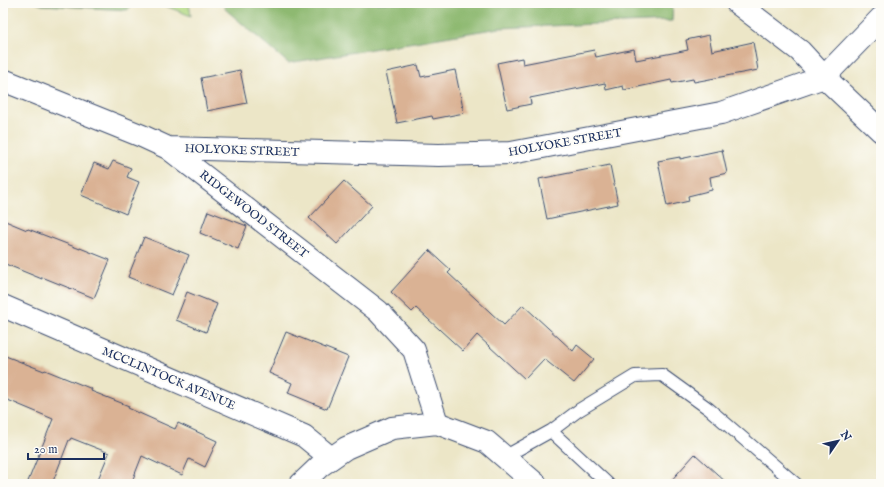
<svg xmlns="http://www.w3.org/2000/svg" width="884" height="487" font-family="'IM FELL English',serif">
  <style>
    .green { fill: #b3d983; stroke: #678470 }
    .forest { fill: #8eb971; stroke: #547468 }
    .building { fill: #dab294 }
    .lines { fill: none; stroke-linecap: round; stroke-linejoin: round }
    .lane-casing { stroke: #3a4a6e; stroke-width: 14 }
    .street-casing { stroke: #3a4a6e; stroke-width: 24 }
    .secondary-casing { stroke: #3a4a6e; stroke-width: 24 }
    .lane { stroke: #fff; stroke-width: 12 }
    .street { stroke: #fff; stroke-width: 22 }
    .secondary { stroke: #fff; stroke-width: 22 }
    .labels { text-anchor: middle; stroke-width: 4; stroke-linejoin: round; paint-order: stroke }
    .street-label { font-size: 12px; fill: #1b2f5e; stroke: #fdfcf7 }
  </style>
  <rect width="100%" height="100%" fill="#fdfcf7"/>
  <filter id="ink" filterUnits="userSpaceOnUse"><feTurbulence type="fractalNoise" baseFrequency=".025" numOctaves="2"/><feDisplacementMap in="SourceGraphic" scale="8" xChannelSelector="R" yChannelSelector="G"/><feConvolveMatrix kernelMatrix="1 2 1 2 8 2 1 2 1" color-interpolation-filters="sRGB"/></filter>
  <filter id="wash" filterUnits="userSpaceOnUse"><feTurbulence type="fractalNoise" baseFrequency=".012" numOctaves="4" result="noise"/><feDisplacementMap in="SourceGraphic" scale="16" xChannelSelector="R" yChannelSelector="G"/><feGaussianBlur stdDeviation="0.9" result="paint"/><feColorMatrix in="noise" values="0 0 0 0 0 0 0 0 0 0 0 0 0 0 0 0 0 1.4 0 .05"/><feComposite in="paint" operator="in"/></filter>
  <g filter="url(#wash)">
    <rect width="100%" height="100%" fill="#ece6c7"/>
    <path class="green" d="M158,3H189L191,16Z"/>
    <path class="forest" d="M36,3H134L127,10L42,5Z
      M223,3H673L672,21L499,28L288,63L225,9Z"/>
    <g id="blocks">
      <path class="building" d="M709,35L712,51L753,42L758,70L694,82L693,79L672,83L671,80L624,90L623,86L606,90L605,83L530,98L531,104L507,109L497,63L522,58L523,64L594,50L596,57L634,49L636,60L688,50L686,40Z
        M418,65L421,77L455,70L464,113L433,119L432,116L397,123L386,72Z
        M240,70L247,103L207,111L201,78Z
        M722,150L727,173L710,177L712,190L688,196L689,201L667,206L658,161L680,157V159Z
        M113,161L131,168L127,177L139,182L126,214L81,195L94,163L109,169Z
        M610,165L618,204L547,219L539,179Z
        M344,181L372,206L337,244L309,218Z
        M208,211L247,226L238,249L200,233Z
        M3,220L27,230L28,229L80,249V248L110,260L94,298L42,277V279L3,263Z
        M144,237L189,255L172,295L128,277Z
        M429,250L451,270L448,273L504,325L523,305L573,351L577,345L594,359L574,383L544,359L525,379L477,335L463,351L416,308L412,312L391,292Z
        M187,292L217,304L206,332L176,320Z
        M286,332L348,357L327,409L288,393L292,383L269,373Z
        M3,355L44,371L45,370L92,389L91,391L129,406L128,408L175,429L178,423L217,441L205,467L189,459L182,475L142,456L131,484H96L109,453L71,438L70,440H69L52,484H27L53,419L3,398Z
        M695,454L728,484H668Z"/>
    </g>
  </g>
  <g filter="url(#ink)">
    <use href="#blocks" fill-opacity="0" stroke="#3a4a6e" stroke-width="1"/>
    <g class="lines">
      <g class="lane-casing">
        <path id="lane" d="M504,457L551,431
          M608,484L551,431L579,410L635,376L662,375L709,409L796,484"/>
      </g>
      <g class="street-casing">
        <path id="street" d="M737,3L800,51L824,77L881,131
          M3,80L142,136L168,148L378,311L414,350L437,423
          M168,148L439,155L511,153L721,113L824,77L881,18
          M3,306L304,436L331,458"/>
      </g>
      <g class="secondary-casing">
        <path id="secondary" d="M301,484L320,466L346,448L392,428L437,423L487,442L536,484"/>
      </g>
      <use href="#lane" class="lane"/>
      <use href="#street" class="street"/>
      <use href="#secondary" class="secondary"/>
    </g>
  </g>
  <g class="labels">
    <g class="street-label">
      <text transform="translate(565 142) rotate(-10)" y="4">HOLYOKE STREET</text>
      <text transform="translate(242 150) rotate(2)" y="4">HOLYOKE STREET</text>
      <text transform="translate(254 214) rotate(38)" y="4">RIDGEWOOD STREET</text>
      <text transform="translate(169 378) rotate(23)" y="4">MCCLINTOCK AVENUE</text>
    </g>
  </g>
  <rect width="884" height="487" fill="none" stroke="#fdfcf7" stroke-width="16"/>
  <g transform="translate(838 441) rotate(56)" stroke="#fdfcf7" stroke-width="3" paint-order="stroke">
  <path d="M0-3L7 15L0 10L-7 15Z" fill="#1b2f5e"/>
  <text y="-6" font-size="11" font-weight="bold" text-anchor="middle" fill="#1b2f5e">N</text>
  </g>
  <path d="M28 453v6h76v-6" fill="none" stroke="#1b2f5e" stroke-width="2"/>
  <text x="34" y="453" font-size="12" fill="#1b2f5e" stroke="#fdfcf7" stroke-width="3" paint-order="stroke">20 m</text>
</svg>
